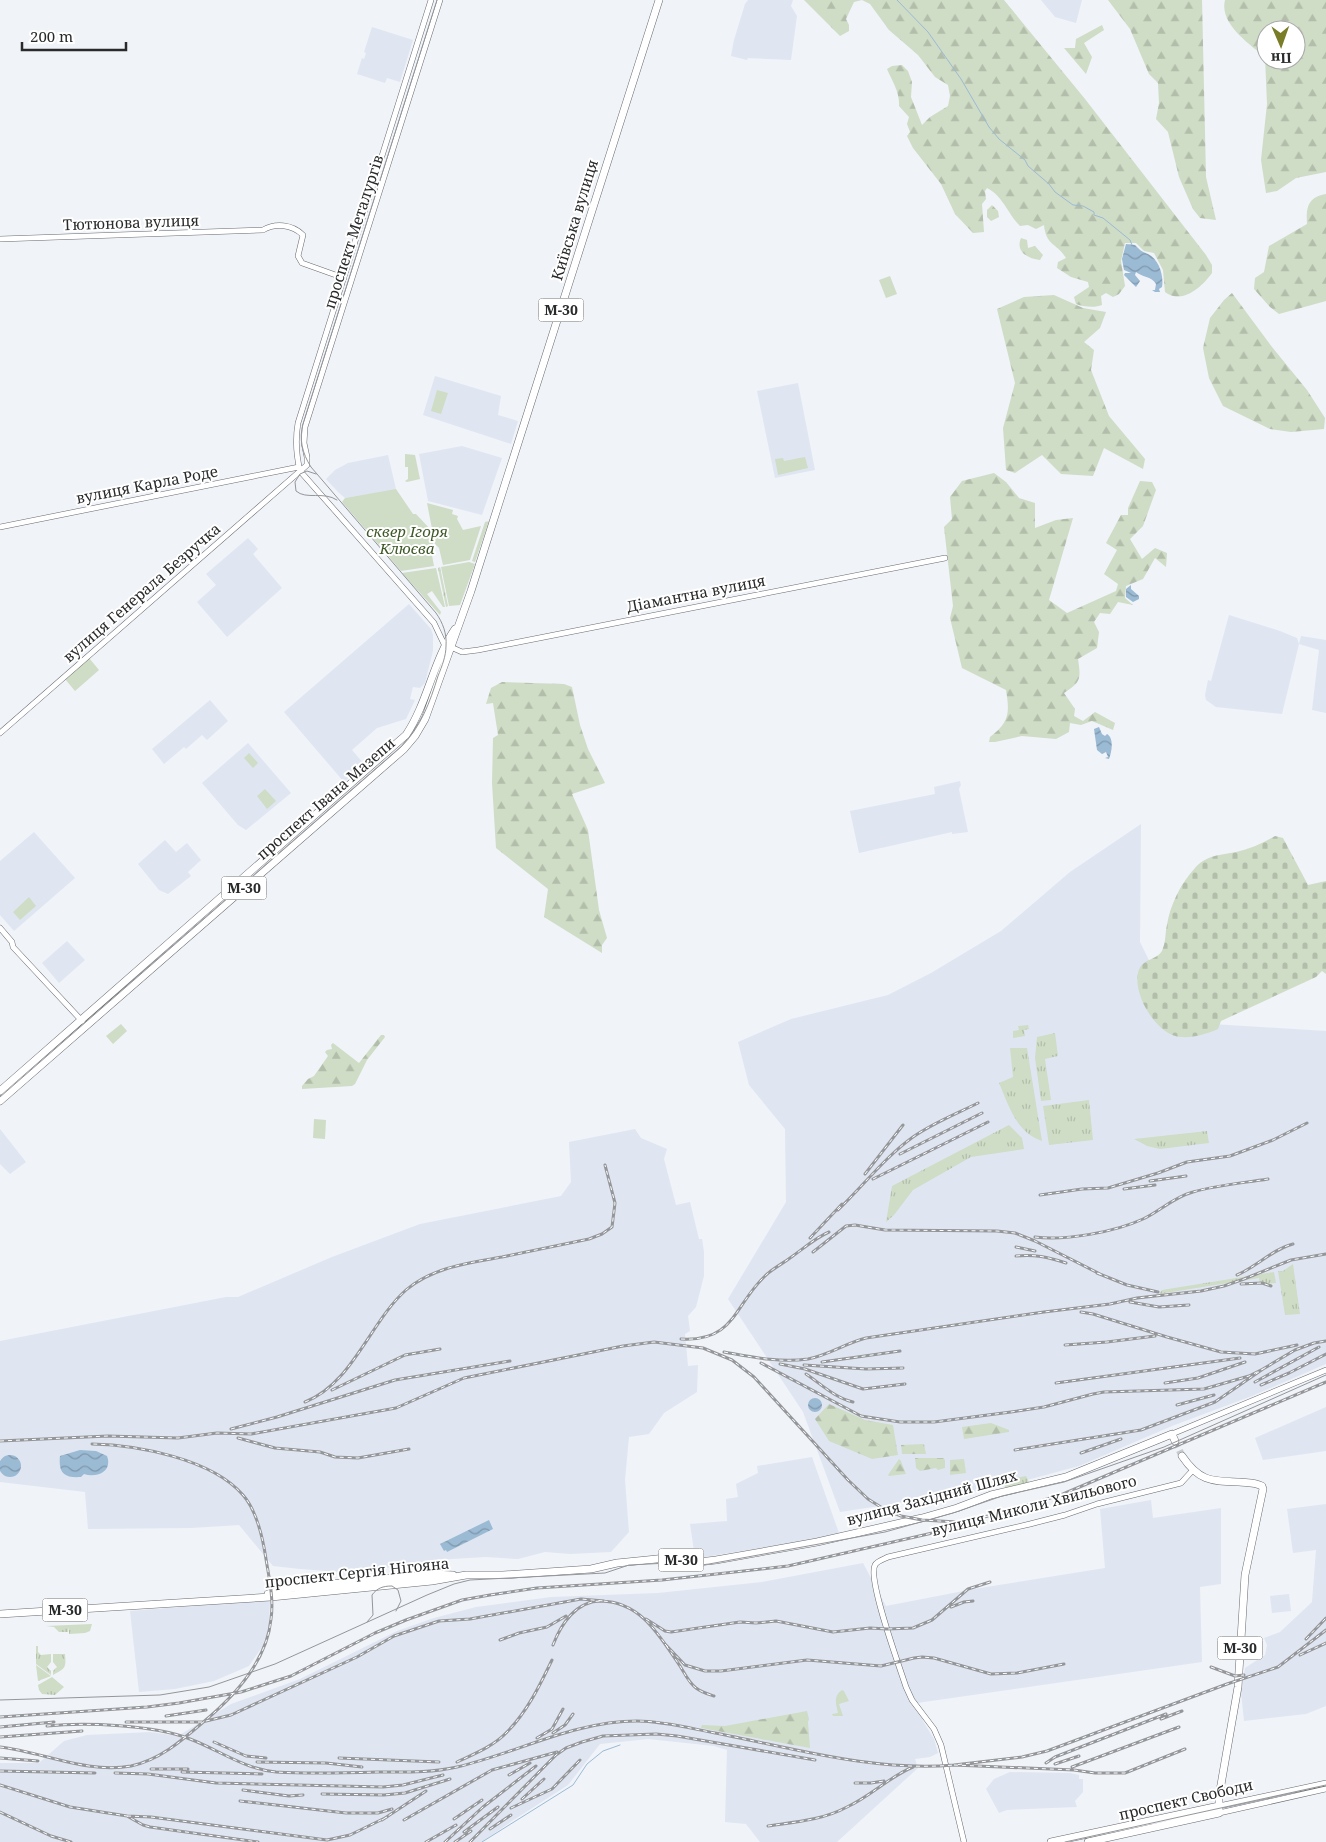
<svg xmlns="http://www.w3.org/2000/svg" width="1326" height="1842" font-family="'Noto Serif',serif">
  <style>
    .built { fill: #dfe6f1 }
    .grass { fill: url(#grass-tufts) }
    .forest { fill: url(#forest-firs); fill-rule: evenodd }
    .cemetery { fill: url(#cemetery-stones) }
    .park { fill: #cfdcc6 }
    .water { fill: url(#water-waves) }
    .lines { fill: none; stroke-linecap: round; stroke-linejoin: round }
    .stream { stroke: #9bbad4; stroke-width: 1 }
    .highway-tunnel { stroke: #c8cbcf; stroke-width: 7; stroke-dasharray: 7 3.5; stroke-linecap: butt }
    .secondary-casing { stroke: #676a6e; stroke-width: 6 }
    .highway-casing { stroke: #676a6e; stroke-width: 8 }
    .secondary { stroke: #fff; stroke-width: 5 }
    .highway { stroke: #fff; stroke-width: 7 }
    .tram { stroke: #94969a; stroke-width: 1 }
    .rail-casing { stroke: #94969a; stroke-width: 3 }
    .rail { stroke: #fff; stroke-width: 1; stroke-dasharray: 4; stroke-linecap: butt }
    .labels { text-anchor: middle; stroke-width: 4; stroke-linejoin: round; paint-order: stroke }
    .shield { fill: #fff; stroke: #696a6b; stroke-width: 1 }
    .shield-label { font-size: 14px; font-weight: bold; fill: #292a2b }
    .street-label { font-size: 15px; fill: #292a2b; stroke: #fff }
    .park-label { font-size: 15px; font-style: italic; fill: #3e5828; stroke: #fff }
  </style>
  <defs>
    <pattern id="grass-tufts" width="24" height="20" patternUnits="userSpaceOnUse" patternTransform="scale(1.25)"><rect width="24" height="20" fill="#cfdcc6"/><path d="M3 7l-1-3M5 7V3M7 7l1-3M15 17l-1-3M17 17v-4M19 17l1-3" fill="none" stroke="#b2bdaa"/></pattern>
    <pattern id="forest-firs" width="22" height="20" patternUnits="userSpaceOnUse" patternTransform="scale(1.25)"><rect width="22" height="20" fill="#cfdcc6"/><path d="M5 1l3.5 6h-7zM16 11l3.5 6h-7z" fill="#b2bdaa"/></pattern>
    <pattern id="cemetery-stones" width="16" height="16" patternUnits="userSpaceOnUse" patternTransform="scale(1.25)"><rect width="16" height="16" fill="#cfdcc6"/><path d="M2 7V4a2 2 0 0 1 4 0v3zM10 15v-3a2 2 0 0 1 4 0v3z" fill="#b2bdaa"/></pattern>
    <pattern id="water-waves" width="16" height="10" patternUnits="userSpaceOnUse" patternTransform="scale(1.25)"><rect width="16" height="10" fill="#9bbad4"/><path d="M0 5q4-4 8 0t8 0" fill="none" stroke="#7e97ac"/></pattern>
  </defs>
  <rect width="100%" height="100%" fill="#f0f3f8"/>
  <path class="built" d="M748,0H793L791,6L797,16L791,60L748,58L747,60L731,56L734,40L745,4Z
    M1041,0H1082L1076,23L1055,17Z
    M372,27L413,40L400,82L387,78L385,83L357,74L362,58L364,59L366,53L364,52Z
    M435,376L501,396L498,415L518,421L511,444L423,415Z
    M798,383L815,470L775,478L757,391Z
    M462,446L502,458L482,515L428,501L419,454Z
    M388,455L396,489L394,490L345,498L338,492L326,479L335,470L348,463Z
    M248,538L258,549L253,554L282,588L227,637L197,602L216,585L206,574Z
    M409,604L431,629L433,635V651L425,683L420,688L413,687L410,699L415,700L406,719L377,728L352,750L364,764L344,782L284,712Z
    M1229,615L1280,631L1297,638L1299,644L1301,636L1326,640V713L1312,710L1319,650L1299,644L1282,714L1216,707L1206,700L1205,695L1208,680L1211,681Z
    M210,700L228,721L207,740L202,735L186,749L184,747L164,764L152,749Z
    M248,743L291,793L246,830L238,825L202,783Z
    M960,781L961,785L959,789L968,832L952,834V832L859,853L850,811L935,794L934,787Z
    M1141,824L1140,942L1169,1001L1212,1024L1326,1031V1364L1252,1396L1172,1426L1079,1466L997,1488L840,1512L803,1412L728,1299L786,1202L785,1129L749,1085L738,1042L791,1019L888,995L931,973L1001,931L1070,872Z
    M34,832L75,878L14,931L0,915V861Z
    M165,840L176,852L187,843L201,860L188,872L191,876L168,894L159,890L138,864Z
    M67,941L85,960L59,983L42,963Z
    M0,1129L26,1162L10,1174L0,1164Z
    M635,1129L641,1138L667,1149L664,1159L676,1205L690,1202L699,1239H702L704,1252V1276L696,1307L688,1316L690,1331L685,1334L688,1366L698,1365L697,1392L664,1413L649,1434L629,1437L625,1480L629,1532L611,1552L570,1554L545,1552L518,1559L486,1557L434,1560L355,1573L300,1569L273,1566L239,1525L191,1528L88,1529L85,1492L0,1482V1341L226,1297H238L332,1257L420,1224L561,1196L571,1182L569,1142Z
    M1326,1407V1451L1263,1460L1255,1438Z
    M812,1457L839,1533L810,1540L698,1558L694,1551L690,1524L727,1521L726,1499L738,1497L736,1484L758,1473L757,1466Z
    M1151,1500L1153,1518L1221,1508V1584L1200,1587L1202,1662L917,1703L923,1721L934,1739L938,1753L930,1757L915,1759L918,1768L837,1842H760L746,1824L725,1822L727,1750L714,1746L648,1739L600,1744L568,1785L512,1821L482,1842H0V1763H39L64,1741L87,1735L150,1732L178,1736L231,1704L300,1679L397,1631L434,1618L476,1607L551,1597L658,1593L762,1582L863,1563L886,1606L974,1589L1105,1568L1100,1509Z
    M1326,1504V1706L1306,1714L1244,1721L1241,1692L1245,1668L1265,1655L1267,1645L1264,1638L1280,1632L1312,1602L1316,1550L1293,1553L1287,1509Z
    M1289,1594L1291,1611L1272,1613L1270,1596Z
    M270,1600L269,1627L262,1647L249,1666L214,1681L175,1689L139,1692L130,1611Z
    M1010,1772L1070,1773L1079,1775V1779H1083V1792L1075,1801L1077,1807L1007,1810L999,1813L986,1789L994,1779Z"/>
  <path class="grass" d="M440,567L448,606L446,607L438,568Z
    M1028,1025L1029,1029L1024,1030L1025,1036L1013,1038V1031L1019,1030L1018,1026Z
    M1055,1033L1058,1056L1045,1059L1051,1100L1041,1101L1035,1058L1037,1037Z
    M1010,1048H1027L1042,1141C1016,1132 1009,1106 999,1083L1013,1077Z
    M1089,1100L1093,1140L1049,1145L1043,1106Z
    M1009,1125L1022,1138L1024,1149L971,1157L913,1190L894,1215L886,1222L892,1186Z
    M1207,1131L1209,1143L1160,1149L1147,1146L1134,1139Z
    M1293,1264L1300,1314L1285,1315L1278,1271H1283Z
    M1274,1272L1276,1283L1260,1284L1259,1278L1159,1294L1162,1290Z
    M1026,1476L1029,1482L1006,1488L1003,1484L1006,1480Z
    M92,1624L90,1631L85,1633L69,1634V1627L68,1632H59L54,1627L46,1626Z
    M36,1646H38V1652L41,1655L51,1654V1662L47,1667L51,1671V1675L36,1664Z
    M53,1654H65C66,1668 66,1668 53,1675V1671L57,1667L53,1662Z
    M36,1665L51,1676L38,1681Z
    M52,1677L64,1687L55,1695L42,1694L39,1690L38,1685Z
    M842,1690L844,1691L849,1701L839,1704L843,1716H833L832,1714L838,1713C836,1704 833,1696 842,1690Z"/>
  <path class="forest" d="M804,0H1004L1085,99L1206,255L1212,265V273C1202,287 1182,305 1165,292L1163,270L1154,253L1144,251L1136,243H1125L1121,261L1125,286L1119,294L1113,297L1106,293L1101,296L1102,305C1095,308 1084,307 1076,304L1074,297L1089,287L1088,282L1071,277L1057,268L1058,262L1066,258C1057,243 1046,246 1044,225L1036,229L1028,225L1020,226C1008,214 1003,196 987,188L985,191L986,199L982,204L984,232L973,233L955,214L941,184L913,148L907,136L910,132L907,124L909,117L899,106C900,92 892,81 887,69L892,66L902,65L908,71L912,82L911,97L922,125L930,117L948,106L950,96L948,85L935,77L918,55L889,30L870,4L862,0L854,2L846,19L849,25V31L840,36Z
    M1108,0H1202L1206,177L1216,220L1200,218L1193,209L1179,177L1168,132L1156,119L1159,103L1158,83L1149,74L1130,29Z
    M1225,0H1326V172L1296,178L1277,191L1266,193L1261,160L1267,104L1265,57C1250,44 1219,24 1225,0ZM1266,30H1296V60H1266Z
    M1102,25L1104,30L1084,43L1092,57L1086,74L1064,48H1075L1076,39Z
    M1326,194V301L1279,314L1270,307L1254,289L1255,278L1264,272L1269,246L1307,224C1306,207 1308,197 1326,194Z
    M992,205L998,211L999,217L991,221L987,217V210Z
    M1021,238L1027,240L1028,248L1035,246L1043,255L1040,260C1029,259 1015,252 1021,238Z
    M1232,293L1272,347L1307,390L1325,418L1324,429L1291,432L1270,429L1223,406L1209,378L1203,348L1210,318L1224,300Z
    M1054,295L1083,308L1106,312L1100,328L1084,342L1094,350L1091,370L1109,416L1145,459L1143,469L1104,448L1093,476L1061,474L1042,455L1015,473L1006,470L1003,428L1015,383L997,309L1024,297Z
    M994,473L1006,482L1019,498L1035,503V528L1056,520L1073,518L1049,600L1067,613L1116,591L1118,584L1104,574L1117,550L1106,543L1121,515H1128V508L1140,481L1152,482L1156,490L1143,526L1130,539L1142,559L1155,548L1167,553L1166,567L1155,558L1143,579L1126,586L1125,598L1133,605L1118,602L1110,614L1100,613L1094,622L1099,632L1097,648L1078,659C1081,679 1081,682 1064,693L1075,709L1074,716L1083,721L1095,712L1115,723L1113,730L1092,721L1081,725L1070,723L1069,732L1056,739L1022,736L995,742H989L990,737C1009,722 1010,714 1006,690L962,668L950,618L953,606L944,527L952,519L950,497L962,481Z
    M502,682L564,684L572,687L580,725L588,749L605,783L572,794L588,830L599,910L607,938L602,945V953L544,917L548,889L496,848L492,783L493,738L498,735L493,703L486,704L491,688Z
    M381,1035H384L385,1037L367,1060L355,1084L352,1086L302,1089V1086L308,1079L314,1076L328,1056L325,1052L327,1050L332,1049L331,1045L333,1043L359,1063Z
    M829,1404L865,1420L893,1425L898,1455L872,1459L829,1441L815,1419Z
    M991,1423L1009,1430V1432L964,1439L962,1427Z
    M924,1444L926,1454H902L901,1445Z
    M915,1458H943L945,1460V1468L938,1470L936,1468L920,1471L916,1468Z
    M899,1459L901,1461L906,1474L889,1476L888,1475Z
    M964,1459L966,1473L950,1475V1460Z
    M807,1711L809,1719L808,1722L810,1748L701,1728L702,1725L725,1726Z"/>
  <path class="cemetery" d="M1275,836L1283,838L1308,885L1326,881V974L1322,971L1316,977L1221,1021L1218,1029C1206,1034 1194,1038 1181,1037C1157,1036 1133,995 1138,973C1142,956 1159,962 1163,948C1166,941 1165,933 1167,925C1170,905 1181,883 1195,868C1206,855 1221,855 1236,852C1250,849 1263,843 1275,836Z"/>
  <path class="park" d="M890,276L897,294L886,298L879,280Z
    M437,390L448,393L441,414L431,411Z
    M405,454L415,455L420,479L407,482L405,481L408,479V467H405Z
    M805,457L808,468L778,475L775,459L783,458L784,461Z
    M396,489L413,514H416L430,529L433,545L431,550L434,566L401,571L342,502L345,498Z
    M427,503L453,510L452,514L458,516L457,519L463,530L481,526L470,560L443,565L439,548L435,544Z
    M489,521L475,562L472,561L485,522Z
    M469,562L475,564L460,605L449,606L441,567Z
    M436,568L445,607H443L432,591L427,594L441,612L440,615L402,573Z
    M89,658L99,670L75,691L65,679Z
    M249,753L258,763L253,768L244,758Z
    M265,789L276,801L267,809L257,796Z
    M29,897L36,906L20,920L13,912Z
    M121,1024L127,1031L113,1044L106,1036Z
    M314,1119L326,1120L325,1139L313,1138Z"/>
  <path class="water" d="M1126,244L1135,245C1141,251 1141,251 1148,254C1159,259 1164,276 1162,287L1159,289L1160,292H1155L1152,290H1155L1156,284C1152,276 1141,277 1136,272L1135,275L1140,281L1136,287L1124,275L1125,273H1131L1124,270L1122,259Z
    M1131,585V589L1139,596V599L1133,602L1126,597V589Z
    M1099,727L1102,734L1105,736L1107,734C1114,738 1112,751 1109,759L1105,758L1108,757L1106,752L1102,754L1097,750L1094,729Z
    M808 1405a7 7 0 1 1 14 0a7 7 0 1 1-14 0Z
    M80,1450L96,1451L107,1456C113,1472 96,1478 84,1474L81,1477C65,1478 58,1474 60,1456Z
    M-1 1466a11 11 0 1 1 22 0a11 11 0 1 1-22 0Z
    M489,1520L493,1529L447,1552L446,1550L444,1551L440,1544Z"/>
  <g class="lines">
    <path class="stream" d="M897,0L928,32L961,79L989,127L999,139L1025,160L1028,166L1049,184L1055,192L1073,205L1083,206L1094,212V215L1103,218L1130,240L1132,245
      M482,1842L573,1785L587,1764L603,1751L620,1745"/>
    <path class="highway-tunnel" d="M1175,1441L1182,1456"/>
    <g class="secondary-casing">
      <path id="secondary" d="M431,0L298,423C295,440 296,454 300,471L434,623L444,644L462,652L478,650L945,558
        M0,239L263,230C275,223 292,224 303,235L298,256L302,263L344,278
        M0,527L299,467
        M0,733L307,465V457L304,443L305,427L440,0
        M0,928L12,942L13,947L82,1021
        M1172,1434L1326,1370
        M1219,1806L1326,1783
        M1219,1813L1326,1789
        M964,1842L941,1745L934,1729L912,1700L906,1687C900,1668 867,1579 875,1565C877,1561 884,1559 888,1557L1030,1524L1065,1515L1097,1504L1181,1483L1192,1471"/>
    </g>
    <g class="highway-casing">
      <path id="highway" d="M0,1091L406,735C428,702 433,661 455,629
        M0,1101L404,749L415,736L425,719L471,591L659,0
        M268,1594L290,1588L433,1574L453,1575
        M0,1614L271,1597L432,1581L466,1575H503L591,1569L617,1563L647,1560L666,1558L699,1562L716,1560L817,1542L922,1518L957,1508L991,1495L1066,1477L1172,1434L1175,1441
        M1051,1842L1219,1806
        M1088,1842L1219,1813V1796L1238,1687L1245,1575L1263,1489L1262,1486C1254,1482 1247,1483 1239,1482C1210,1481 1199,1481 1182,1456"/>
    </g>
    <use href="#secondary" class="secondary"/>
    <use href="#highway" class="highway"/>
    <path class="tram" d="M316,474L307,471L300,474L295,482L296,491C306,500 324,491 337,500
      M0,1097L401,747C421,727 430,702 438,676C442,666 446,656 446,646C447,634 443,623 436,613L311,467C302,453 299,439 303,424L437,0
      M367,1622L373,1615L372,1595C377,1588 383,1586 392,1586L398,1590L401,1601L396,1611
      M0,1700L160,1695L209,1687L275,1664L427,1595L454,1584L470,1580L605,1573L629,1565L668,1563L685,1567L709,1564L885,1532L953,1513L1002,1496L1064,1482L1164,1447L1326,1375
      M1065,1842L1326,1785"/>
    <g class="rail-casing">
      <path id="rail" d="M900,1154L982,1113
        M865,1174L903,1125
        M873,1179L988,1122
        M1150,1181L1186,1176
        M1124,1189L1155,1185
        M1040,1195L1082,1189L1108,1188L1158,1173L1187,1162L1230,1156L1273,1140L1307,1123
        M838,1210C863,1186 885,1157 913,1137C933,1123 956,1114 978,1103
        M1035,1237C1065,1241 1115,1232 1143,1219C1160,1211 1174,1197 1193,1192C1217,1185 1243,1183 1268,1179
        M810,1238L842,1204
        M1016,1247L1035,1251
        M813,1252L846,1226L855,1225L885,1230L997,1231L1015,1233L1035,1241L1102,1275
        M1016,1256C1034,1254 1048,1257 1066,1263
        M1097,1273L1127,1285L1158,1292
        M1237,1275C1256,1267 1273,1249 1293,1244
        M1241,1284L1262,1283L1271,1286
        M1130,1302L1159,1307L1189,1305
        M1081,1312L1093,1314L1167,1337L1221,1352L1255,1354L1297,1345
        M681,1339C735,1342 734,1305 765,1276C772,1269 782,1264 790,1258C803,1249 815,1238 829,1232
        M1065,1345L1107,1342L1155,1336
        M724,1352C752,1357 779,1363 808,1359C829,1355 846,1343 866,1338L1044,1312L1110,1304L1137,1298L1201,1291L1224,1286L1244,1279L1291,1260L1326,1254
        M822,1362L900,1351
        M761,1363L861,1416L900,1422H934L1011,1412L1044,1407L1093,1394L1104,1392L1204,1389L1249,1376L1263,1369
        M780,1364L805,1369L863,1389L905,1384
        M804,1365L866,1369L903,1368
        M806,1374C821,1384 835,1398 853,1402
        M1255,1382L1319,1347
        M1056,1383L1240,1358
        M1165,1383L1198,1378L1245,1362
        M1261,1385L1289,1373L1326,1354
        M332,1390L405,1355L440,1349
        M305,1402C352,1384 370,1322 406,1290C433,1267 469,1263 502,1257C531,1251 560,1245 589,1239L602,1234L612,1227L615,1203L605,1165
        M1177,1405L1214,1395
        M231,1429L277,1417L395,1380L510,1361
        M238,1438L275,1448L320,1452L335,1457L358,1458L409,1449
        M0,1441L108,1436L178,1438L217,1433L251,1434L396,1408L464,1378L623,1346L654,1342L703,1348L732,1360L754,1377L848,1480L868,1499L884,1509L901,1516L922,1520L957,1522L999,1514L1063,1494L1326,1382
        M1015,1450L1141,1430L1215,1402L1263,1369L1295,1350L1314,1343L1326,1341
        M1081,1453L1121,1439
        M951,1607L964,1602L973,1601
        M646,1619L665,1631L671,1632L740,1622L756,1623L776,1621L833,1632L870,1628L887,1629L913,1628L932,1620L968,1589L990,1582
        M1306,1639L1326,1618
        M500,1640L519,1633L547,1627L566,1616
        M665,1644L685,1665L705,1671H721L807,1660L881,1666L914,1658L922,1657L934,1658L991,1674L1017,1673L1064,1664
        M553,1645C561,1624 576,1601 601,1601C642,1602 660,1637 680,1666C685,1674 689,1683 696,1688C701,1692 708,1694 714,1696
        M1300,1655L1326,1643
        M1211,1667L1235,1676L1244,1675
        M166,1716L206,1710
        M0,1717L147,1707L179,1703L241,1692L291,1676L375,1633L406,1620L462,1600L490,1595L537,1588L662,1580L788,1566L963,1526
        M1161,1719L1182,1711
        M126,1722H202L231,1715L357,1657L394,1636L439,1621L470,1619L581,1599L604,1601
        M47,1726C85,1722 155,1725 190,1739C219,1750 244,1769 276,1772C310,1774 344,1773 378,1772C405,1772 431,1773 457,1767C517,1753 574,1721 637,1721C662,1721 689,1728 715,1733C793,1748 873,1772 954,1765
        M0,1727L54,1722
        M553,1733L565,1725L573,1714
        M0,1737L82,1731
        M537,1738L552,1729L563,1709
        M214,1742L246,1756L266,1758
        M0,1747C43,1752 87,1774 131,1766C159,1760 180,1742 201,1724C233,1698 267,1661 271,1619C274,1599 269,1578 266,1559C263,1539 257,1511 243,1495C212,1459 138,1445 92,1444
        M1185,1749L1125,1773H1095L1074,1770L954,1765L1022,1757L1047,1751L1227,1684L1278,1667L1326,1630
        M0,1758L38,1761
        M339,1758L439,1762
        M257,1762L326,1763L362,1767
        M457,1762C474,1754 494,1746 507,1732C527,1712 540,1685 552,1660
        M1046,1763L1055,1757L1166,1714
        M1055,1764L1079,1756
        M1072,1767L1179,1727
        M151,1769H188
        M0,1771L95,1773
        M182,1772L262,1774
        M115,1773L148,1774L216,1783L383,1787L403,1785L443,1775
        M509,1775L530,1763
        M855,1783H871L884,1781
        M0,1785L70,1807L127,1816L143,1825L150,1827L258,1842
        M243,1790L289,1796L303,1795
        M322,1794L384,1795L405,1793L450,1779
        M522,1799L544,1779
        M240,1801L346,1813H378L392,1809
        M511,1808L552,1789L580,1760
        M0,1812L51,1836L71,1842
        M127,1816L151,1817L327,1840L350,1835L387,1817
        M454,1819L482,1800
        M382,1820L426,1791
        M404,1820L492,1770L557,1752
        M768,1826C795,1822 823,1820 847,1807C871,1796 889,1777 913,1767
        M490,1829L511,1815
        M464,1832L498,1807
        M426,1842L456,1825
        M445,1842L483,1807L536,1766
        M455,1842L471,1831
        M470,1842L543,1768L556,1755L566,1748L582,1742L603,1736L656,1734L677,1736L815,1760"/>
    </g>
    <use href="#rail" class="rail"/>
  </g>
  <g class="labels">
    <g class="shield">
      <rect x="538.5" y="298.5" width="45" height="23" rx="4"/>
      <rect x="221.5" y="876.5" width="45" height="23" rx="4"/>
      <rect x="658.5" y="1548.5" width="45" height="23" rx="4"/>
      <rect x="42.5" y="1598.5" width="45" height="23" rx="4"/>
      <rect x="1217.5" y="1636.5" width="45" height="23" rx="4"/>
    </g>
    <g class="shield-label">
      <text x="561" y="315">М-30</text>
      <text x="244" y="893">М-30</text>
      <text x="681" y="1565">М-30</text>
      <text x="65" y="1615">М-30</text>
      <text x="1240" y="1653">М-30</text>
    </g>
    <g class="street-label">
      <text transform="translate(575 220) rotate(-73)" y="5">Київська вулиця</text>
      <text transform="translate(131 223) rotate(-2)" y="5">Тютюнова вулиця</text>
      <text transform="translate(354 232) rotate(-72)" y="5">проспект Металургів</text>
      <text transform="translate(147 485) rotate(-11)" y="5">вулиця Карла Роде</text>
      <text transform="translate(142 593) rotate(-41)" y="5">вулиця Генерала Безручка</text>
      <text transform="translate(696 594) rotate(-11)" y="5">Діамантна вулиця</text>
      <text transform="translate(326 799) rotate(-41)" y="5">проспект Івана Мазепи</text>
      <text transform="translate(932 1498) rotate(-15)" y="5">вулиця Західний Шлях</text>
      <text transform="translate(1034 1506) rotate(-14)" y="5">вулиця Миколи Хвильового</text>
      <text transform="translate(357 1573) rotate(-6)" y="5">проспект Сергія Нігояна</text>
      <text transform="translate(1186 1800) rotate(-13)" y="5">проспект Свободи</text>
    </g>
    <g class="park-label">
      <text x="407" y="537">сквер Ігоря<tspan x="407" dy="17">Клюєва</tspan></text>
    </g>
  </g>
  <g transform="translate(1281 45) rotate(178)"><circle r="24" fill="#ffffff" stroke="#a9aaaa"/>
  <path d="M0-4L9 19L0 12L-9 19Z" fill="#797d27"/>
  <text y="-8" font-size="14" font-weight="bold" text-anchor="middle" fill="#292a2b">Пн</text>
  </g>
  <path d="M22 42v8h104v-8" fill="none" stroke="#292a2b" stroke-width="2.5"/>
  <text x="30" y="42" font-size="15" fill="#292a2b" stroke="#ffffff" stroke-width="4" paint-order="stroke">200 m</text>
</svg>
